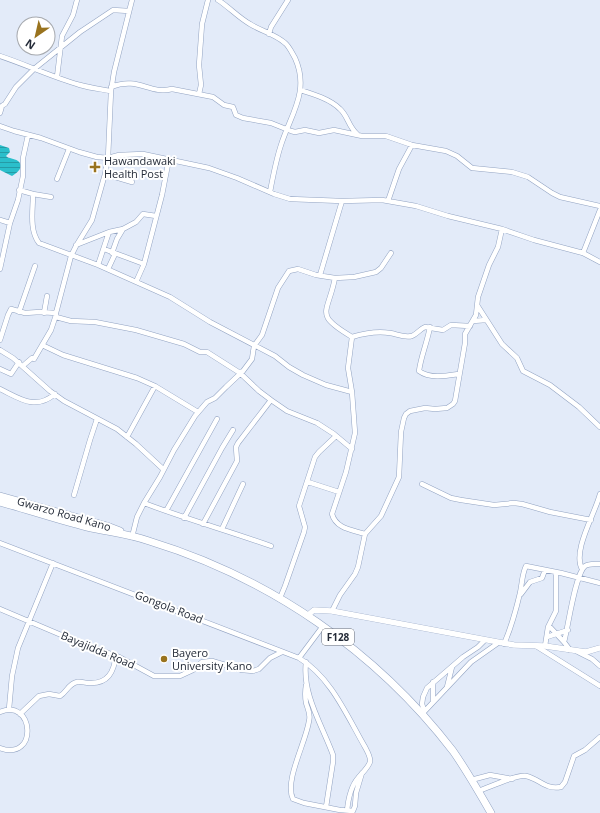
<svg xmlns="http://www.w3.org/2000/svg" width="600" height="813" font-family="'Open Sans',sans-serif">
  <style>
    .water { fill: url(#water-rules) }
    .lines { fill: none; stroke-linecap: round; stroke-linejoin: round }
    .minor-casing { stroke: #92a3c2; stroke-width: 5.5 }
    .tertiary-casing { stroke: #92a3c2; stroke-width: 6 }
    .primary-casing { stroke: #92a3c2; stroke-width: 8 }
    .minor { stroke: #fff; stroke-width: 4.5 }
    .tertiary { stroke: #fff; stroke-width: 5.5 }
    .primary { stroke: #fff; stroke-width: 7 }
    .poi-dot { fill: #99731e; stroke: #fff; stroke-width: 1.5 }
    .labels { text-anchor: middle; stroke-width: 4; stroke-linejoin: round; paint-order: stroke }
    .shield { fill: #fff; stroke: #666b74; stroke-width: 1 }
    .shield-label { font-size: 10px; font-weight: bold; fill: #242b38 }
    .poi-label { font-size: 11px; fill: #242b38; stroke: #fff; text-anchor: start }
    .street-label { font-size: 11px; fill: #242b38; stroke: #fff }
  </style>
  <defs>
    <pattern id="water-rules" width="6" height="5" patternUnits="userSpaceOnUse"><rect width="6" height="5" fill="#2bbfcb"/><path d="M0 2.5h6" fill="none" stroke="#259ba6"/></pattern>
  </defs>
  <rect width="100%" height="100%" fill="#e3ebf9"/>
  <path class="water" d="M0,145L9,148L10,152L6,156C9,159 14,158 18,161C25,167 17,173 12,176L0,170Z"/>
  <g class="lines">
    <g class="minor-casing">
      <path id="minor" d="M218,0C229,7 239,18 250,24C261,31 275,34 285,43C289,46 292,53 295,58C310,91 291,114 281,145C276,160 273,176 270,192
        M269,34L271,27L288,0
        M0,56C27,65 52,77 80,85C90,88 100,89 111,91
        M57,77L62,36L73,15L77,0
        M111,87C139,76 149,95 172,89L213,97L224,105L233,107L236,115L243,118L271,123L291,131L295,132L305,130L319,133L334,130L362,136H386L412,145L446,151L457,156L472,168L512,172L528,177L552,193L560,197L600,206
        M300,90C313,94 330,99 340,109C348,116 348,126 357,134
        M199,94L201,85L199,65L202,24L208,0
        M0,107L5,104L16,87L34,69L80,32L113,10L129,11
        M0,113L2,106
        M0,126L14,131L41,138L79,152L97,157L108,158L119,155L143,154L209,168L237,178L274,194L290,199L342,201L382,200L416,206L448,216L502,229L534,240L583,253L600,262
        M105,174L132,182
        M57,179L69,149
        M19,190L33,194C33,210 29,230 39,243L98,265L170,297L210,322L275,356L289,367L303,375L326,385L352,392
        M33,194L51,197
        M388,201L399,169L412,145
        M0,220L10,223
        M76,245L109,232L123,229L136,222L143,214L156,216
        M104,249L144,264
        M112,253L117,239L123,229
        M583,253L600,210
        M98,265L109,232
        M0,269L10,223L18,200L23,176V158L28,135
        M108,269L115,254
        M320,275L342,201
        M335,278C328,314 313,314 352,337
        M136,282L144,264L162,195L169,159
        M477,305L502,344L517,358L523,371L550,385L579,407L600,427
        M19,312L35,266
        M44,313L47,296
        M56,317L71,321L95,322L136,330L184,344L200,352H207L240,373L259,391L271,400L287,411L317,423L334,434L352,449
        M473,321L486,320
        M430,327C427,343 421,356 419,371C430,379 446,376 459,374
        M352,337L348,368L352,392L355,433L346,472L332,514C336,529 353,530 365,534
        M352,337C365,333 376,331 390,333C397,334 404,338 412,336C417,334 420,329 425,327L443,330L451,325L470,326
        M0,340L8,315L11,309L25,313L40,312L56,313L71,256L76,246L92,220L105,174L108,158L111,91L114,72L132,0
        M42,345L63,355L137,378L155,386L198,412
        M0,350L13,358L50,391L64,401L117,429L136,444L163,469
        M25,364L32,358L34,359L51,330L56,315
        M0,369L11,374L19,362
        M0,389C19,398 35,411 55,394
        M127,437L155,386
        M308,482L339,492
        M422,484L451,498L461,500L494,505L514,503L522,504L550,512L591,520
        M74,495L90,440L97,419
        M144,503C186,519 229,531 271,546
        M166,511L217,419
        M184,518L222,448L233,430
        M203,524L237,461L236,447L238,443L271,400
        M222,529L243,484
        M132,537L137,517L144,503L160,477L174,450L195,416L207,402L215,398L226,387L243,371L252,359L254,346L262,335L278,288L289,271L298,269L316,275L335,278L354,277L376,272L381,268L391,253
        M0,543L299,658L323,626
        M582,569C572,551 595,514 600,494
        M521,594L530,582L542,578L545,570
        M280,598L285,586L304,532L305,527L299,506L315,457L319,452L336,436
        M0,609L66,637L119,657L154,676H180L193,670L202,662L212,661L242,670L253,671L259,669L270,658L282,652
        M332,611L340,595L355,574L358,567L365,534L381,516L399,477L401,432L404,418L406,414L410,411L425,408L435,409L447,408L453,404L455,401L465,343V334L476,315L478,297L489,265L498,247L502,229
        M549,626L564,642L570,650
        M547,637L568,630
        M564,642C568,628 575,574 585,566C589,563 595,564 600,564
        M504,644C511,628 516,610 520,593C522,584 522,574 526,566L561,573L600,583
        M536,646L600,686
        M545,646L548,627L556,611V572
        M578,652L592,659L600,666
        M299,658C331,677 347,716 365,747C367,751 371,757 370,762C368,768 362,773 358,778C351,786 348,801 347,811
        M306,662C302,694 322,725 333,755V762L326,807
        M433,682V701
        M306,685C305,691 305,697 306,703C308,710 311,714 309,721C306,742 284,781 293,799L304,803L340,810L353,811L355,806L356,793L362,773
        M447,687L452,667
        M9,709L12,676L18,648L53,563
        M424,710L422,704L423,697L427,688L463,657L478,647L485,640
        M0,712C34,697 39,762 0,748
        M20,714L39,696L49,694L60,696C67,692 68,684 77,682C80,681 85,683 89,683C108,684 114,672 116,655
        M422,714L471,662L498,643
        M471,780L490,775L512,779
        M478,791C488,788 517,774 526,776C540,779 545,790 561,787L565,782L574,756L585,750L600,737"/>
    </g>
    <g class="tertiary-casing">
      <path id="tertiary" d="M308,615L314,610L332,611L514,645L545,646L586,652L600,648"/>
    </g>
    <g class="primary-casing">
      <path id="primary" d="M0,496L107,526L120,531
        M0,502C29,510 58,520 87,527C108,532 129,534 149,541C270,578 376,651 453,751C467,771 479,792 491,813"/>
    </g>
    <use href="#minor" class="minor"/>
    <use href="#tertiary" class="tertiary"/>
    <use href="#primary" class="primary"/>
  </g>
  <g class="poi-dot">
    <path d="M93 161h4v4h4v4h-4v4h-4v-4h-4v-4h4z"/>
    <circle cx="164" cy="659" r="4"/>
  </g>
  <g class="labels">
    <rect class="shield" x="322" y="629" width="32" height="16" rx="3"/>
    <g class="shield-label">
      <text x="338" y="641">F128</text>
    </g>
    <g class="poi-label">
      <text x="104" y="165">Hawandawaki<tspan x="104" dy="13">Health Post</tspan></text>
      <text x="172" y="657">Bayero<tspan x="172" dy="13">University Kano</tspan></text>
    </g>
    <g class="street-label">
      <text transform="translate(64 514) rotate(16)" y="4">Gwarzo Road Kano</text>
      <text transform="translate(169 607) rotate(21)" y="4">Gongola Road</text>
      <text transform="translate(98 650) rotate(23)" y="4">Bayajidda Road</text>
    </g>
  </g>
  <g transform="translate(36 36) rotate(214)"><circle r="19" fill="#ffffff" stroke="#a7aaaf"/>
  <path d="M0-3L7 15L0 10L-7 15Z" fill="#99731e"/>
  <text y="-6" font-size="11" font-weight="bold" text-anchor="middle" fill="#242b38">N</text>
  </g>
</svg>
